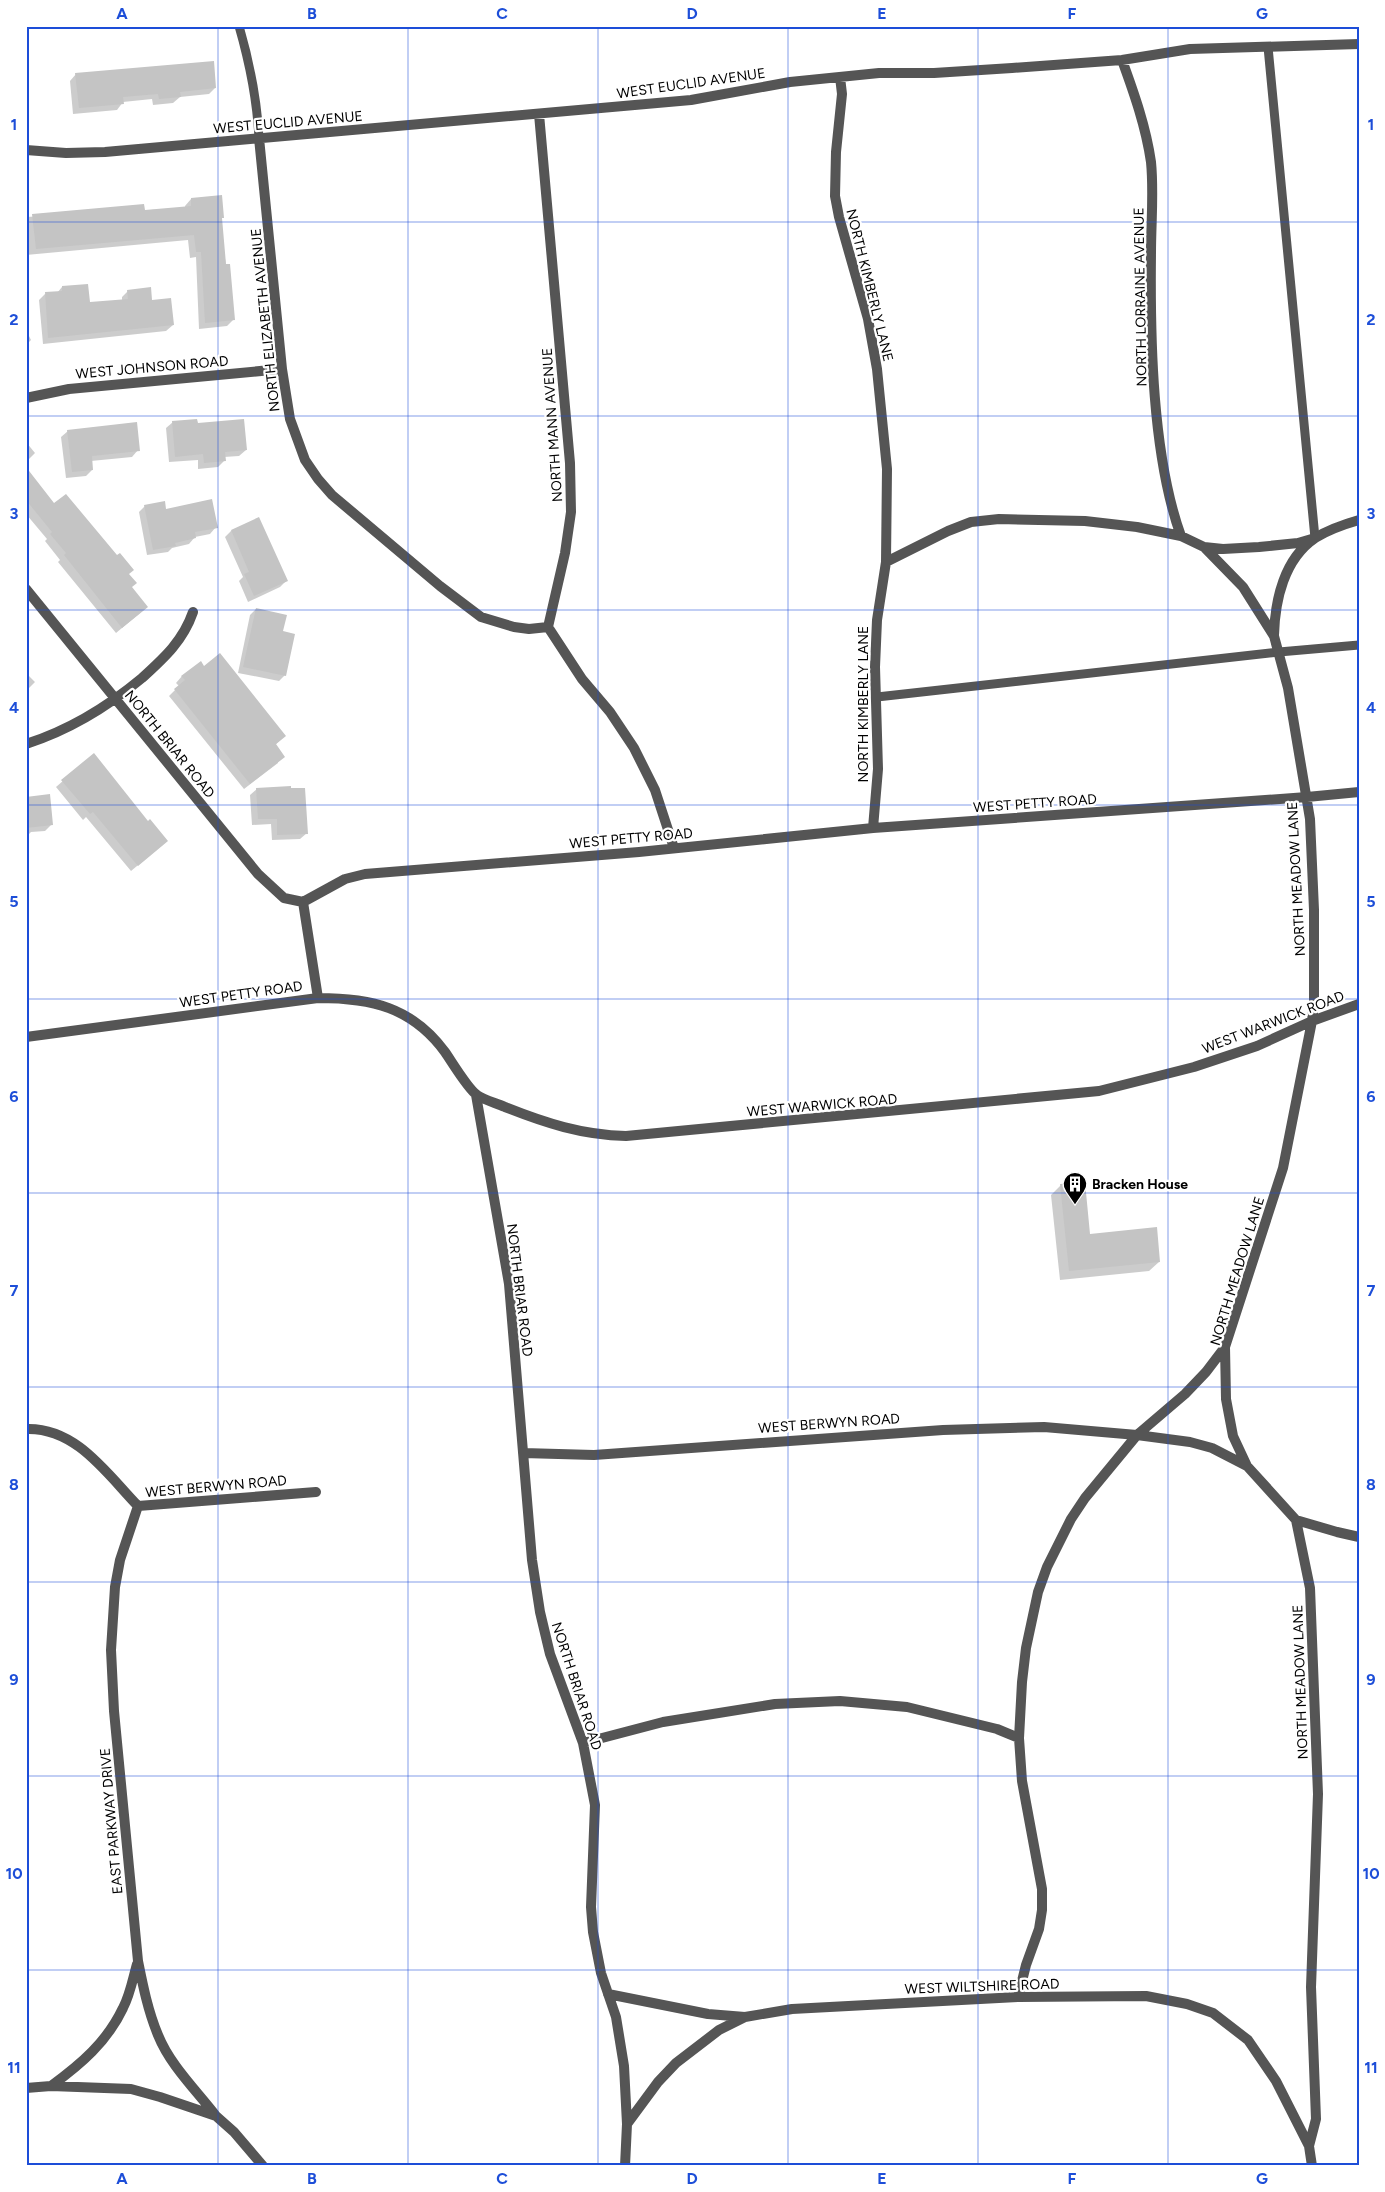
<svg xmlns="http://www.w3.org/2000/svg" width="1385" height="2192" font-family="Figtree,sans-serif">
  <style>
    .shadow { fill: #0003 }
    .building { fill: #c4c4c4 }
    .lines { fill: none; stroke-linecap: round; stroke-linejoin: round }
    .lane { stroke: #555; stroke-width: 9 }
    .street { stroke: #555; stroke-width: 10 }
    .grid { fill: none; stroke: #1d4ed8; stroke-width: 1; stroke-opacity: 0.55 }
    .labels { text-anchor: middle; stroke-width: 4.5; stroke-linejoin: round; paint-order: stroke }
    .street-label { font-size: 14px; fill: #000; stroke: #fff }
    .poi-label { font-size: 14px; font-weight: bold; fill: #000; stroke: #fff; text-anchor: start }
    .neatline { fill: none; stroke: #1d4ed8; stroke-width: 2 }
    .grid-label { font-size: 16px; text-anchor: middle; font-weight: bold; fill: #1d4ed8 }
  </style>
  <rect width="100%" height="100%" fill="#fff"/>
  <path class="shadow" d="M76,74L215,88L209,94L180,97L173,103L153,105L152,99L123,102L117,110L73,114L70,81Z
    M191,199L223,217L220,220L233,320L227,326L199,329L196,257L190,258L188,240L26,255V217L185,208V206Z
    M62,287L88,303L122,301V297L128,291L151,301L173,325L166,331L43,344L39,300L45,294L57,293Z
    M26,330L31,340L26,345Z
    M173,422L197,425L246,450L239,456L224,457V461L218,467L198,469V460L169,462L166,428Z
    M68,431L138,450L132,457L91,461L92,470L86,476L66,478L61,437Z
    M26,442L35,453L26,462Z
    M26,469L54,505L117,557L128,574L131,588L140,613L116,633L58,562L60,560L45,541L47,539L26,514Z
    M145,506L165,510L216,527L210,534L195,537L189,544L172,548L168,552L147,555L139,512Z
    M258,519L286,581L280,587L248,602L239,581L243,577L225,537L231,531Z
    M256,609L282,632L285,675L279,681L238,673L250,615Z
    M204,668L285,736L275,745L278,763L244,789L169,696L179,686L176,683L182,676Z
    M26,673L35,682L26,691Z
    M94,754L147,823L167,841L131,871L86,817L83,820L56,787Z
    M257,789L307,833L300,839L272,840L271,824L252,825L250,795Z
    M26,797L51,825L45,831L31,832L26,837Z
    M1061,1185L1089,1235L1159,1262L1149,1271L1060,1280L1051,1195Z"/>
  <path class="building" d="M214,61L216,88L180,92L181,97L159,99L158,94L123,97L124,104L79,108L75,73Z
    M222,195L224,218H222L226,264H230L235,320L205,323L201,252H196L194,235L36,249L32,214L144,204L145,210L191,206V198Z
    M88,284L90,302L128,299L127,290L151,287L152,300L171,298L174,325L48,338L45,292L62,291V286Z
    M197,419L198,423L244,419L247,450L225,452L226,461L204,463L203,454L175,457L172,421Z
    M137,422L140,451L92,456L93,470L72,472L67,430Z
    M26,467L54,503L66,494L117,555L120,553L134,570L129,574L137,583L132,587L148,607L122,628L64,555L66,553L50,534L52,532L26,500Z
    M212,499L218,528L195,532L196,538L175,543L176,546L153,550L144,505L165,501L166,509Z
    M259,517L288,581L254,596L244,574L249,572L231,530Z
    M256,608L287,615L283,631L295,634L286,676L243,667Z
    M220,653L286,736L276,744L285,757L250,784L174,689L185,680L181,676L201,661L204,666Z
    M94,753L148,821L150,819L168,841L138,866L93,812L90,814L61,780Z
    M291,786V788H305L308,834L277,835V819H258L256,788Z
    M50,794L53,825L26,828V797Z
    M1085,1182L1090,1234L1157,1227L1160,1262L1069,1271L1060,1184Z"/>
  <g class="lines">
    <path class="lane" d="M239,26C250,64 257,99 259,138
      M1268,47L1315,538
      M877,697L1279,652L1359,645"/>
    <path class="street" d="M1122,60C1134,93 1146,127 1151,162C1154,192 1151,223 1151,253C1150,338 1152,456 1181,536
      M840,77L842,94L836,152L835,196L839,217L868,319L877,369L887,469L886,562L877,620L875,667L878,769L873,828
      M539,114L570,463L571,512L565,553L548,627L582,679L610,712L634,748L655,790L674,848
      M259,138L282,369L290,419L305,460L318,479L332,495L440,586L481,617L514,627L529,629L548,627
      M26,150L66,153L105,152L691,100L790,82L879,73H934L1012,68L1122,60L1190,49L1359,44
      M26,398L69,389L282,369
      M1204,547L1243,587L1274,636L1288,688L1310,819L1314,910V1001L1312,1021L1283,1168L1225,1347L1226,1399L1233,1436L1247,1466L1296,1520L1310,1588L1318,1794L1311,1987L1316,2119L1309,2146L1312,2166
      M886,562L948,531L971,522L999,519L1085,521L1137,527L1181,536L1204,547L1223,549L1259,547L1298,543L1315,538
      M26,589L258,874L284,898L303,902
      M1274,635C1275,600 1284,559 1315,538C1328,530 1345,524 1359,520
      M26,744C70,730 106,708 142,678C164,658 183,641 193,612
      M303,902L345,879L365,874L639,852L873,828L1307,797L1359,792
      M303,902L318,998
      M26,1037L318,998C371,998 412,1007 445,1052C452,1062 468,1089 477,1095C484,1100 496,1103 505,1107C545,1123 582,1135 626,1136L1099,1091L1194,1067L1257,1046L1312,1021L1359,1004
      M476,1095L509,1284L532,1560L540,1612L550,1654L583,1743L595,1805L591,1907L593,1932L601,1973L616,2017L624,2066L627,2124L625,2166
      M26,1429C76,1427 107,1474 138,1506L316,1492
      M523,1453L594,1455L943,1430L1044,1427L1137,1435L1185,1394L1206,1372L1225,1347
      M138,1506L120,1560L115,1587L111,1650L114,1711L138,1961C143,1986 148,2011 158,2035C170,2065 196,2090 216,2116
      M1296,1520L1337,1532L1359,1537
      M583,1743L663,1722L775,1704L840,1701L907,1707L997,1729L1019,1738
      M608,1994L708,2014L745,2017
      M1018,1997L1026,1965L1039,1929L1042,1910V1889L1022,1781L1019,1738L1022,1682L1026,1648L1038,1592L1047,1567L1071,1519L1085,1498L1137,1435L1190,1442L1212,1448L1247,1466
      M51,2086C81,2064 107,2042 123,2008C130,1995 133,1978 137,1964
      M26,2088L51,2086L131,2089L160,2097L216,2116L234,2132L263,2166
      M627,2124L658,2082L676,2063L719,2030L745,2017L792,2009L1018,1997L1146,1996L1187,2004L1213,2013L1248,2040L1276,2081L1309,2146"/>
  </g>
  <path class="grid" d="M218,26V2166M408,26V2166M598,26V2166M788,26V2166M978,26V2166M1168,26V2166M26,222H1359M26,416H1359M26,610H1359M26,805H1359M26,999H1359M26,1193H1359M26,1387H1359M26,1582H1359M26,1776H1359M26,1970H1359"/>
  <defs>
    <g id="building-pin" transform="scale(1.25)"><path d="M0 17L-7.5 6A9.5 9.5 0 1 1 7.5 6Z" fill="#000" stroke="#fff"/><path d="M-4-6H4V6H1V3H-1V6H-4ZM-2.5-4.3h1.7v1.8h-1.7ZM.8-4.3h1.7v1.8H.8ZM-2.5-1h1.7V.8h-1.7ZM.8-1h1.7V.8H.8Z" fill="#fff"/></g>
  </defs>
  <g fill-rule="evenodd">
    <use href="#building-pin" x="1075" y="1184"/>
  </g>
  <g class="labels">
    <g class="street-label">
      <text transform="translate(691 83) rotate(-8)" y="5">WEST EUCLID AVENUE</text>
      <text transform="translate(288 122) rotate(-5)" y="5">WEST EUCLID AVENUE</text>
      <text transform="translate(870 285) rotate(76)" y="5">NORTH KIMBERLY LANE</text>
      <text transform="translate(1140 297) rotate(-91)" y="5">NORTH LORRAINE AVENUE</text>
      <text transform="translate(265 320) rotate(-96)" y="5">NORTH ELIZABETH AVENUE</text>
      <text transform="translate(152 367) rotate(-5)" y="5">WEST JOHNSON ROAD</text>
      <text transform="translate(552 425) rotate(-94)" y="5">NORTH MANN AVENUE</text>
      <text transform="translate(863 704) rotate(-90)" y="5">NORTH KIMBERLY LANE</text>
      <text transform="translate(170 744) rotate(51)" y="5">NORTH BRIAR ROAD</text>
      <text transform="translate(1035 803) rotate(-4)" y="5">WEST PETTY ROAD</text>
      <text transform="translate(631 838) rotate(-5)" y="5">WEST PETTY ROAD</text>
      <text transform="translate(1296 879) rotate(-93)" y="5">NORTH MEADOW LANE</text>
      <text transform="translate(241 994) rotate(-8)" y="5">WEST PETTY ROAD</text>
      <text transform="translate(1273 1022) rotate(-21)" y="5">WEST WARWICK ROAD</text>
      <text transform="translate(822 1105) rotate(-5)" y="5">WEST WARWICK ROAD</text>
      <text transform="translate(1237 1271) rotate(-73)" y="5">NORTH MEADOW LANE</text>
      <text transform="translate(520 1290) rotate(83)" y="5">NORTH BRIAR ROAD</text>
      <text transform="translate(829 1423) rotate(-4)" y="5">WEST BERWYN ROAD</text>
      <text transform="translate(216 1486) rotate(-5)" y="5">WEST BERWYN ROAD</text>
      <text transform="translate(1300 1682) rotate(-92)" y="5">NORTH MEADOW LANE</text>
      <text transform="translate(577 1686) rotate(72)" y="5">NORTH BRIAR ROAD</text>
      <text transform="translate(111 1821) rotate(-95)" y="5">EAST PARKWAY DRIVE</text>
      <text transform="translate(982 1986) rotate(-2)" y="5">WEST WILTSHIRE ROAD</text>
    </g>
    <g class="poi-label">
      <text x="1092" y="1189">Bracken House</text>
    </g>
  </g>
  <rect width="1385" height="2192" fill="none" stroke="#ffffff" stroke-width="55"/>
  <rect x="28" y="28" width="1330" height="2136" class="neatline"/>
  <g class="grid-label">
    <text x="122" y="19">A</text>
    <text x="312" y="19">B</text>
    <text x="502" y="19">C</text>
    <text x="692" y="19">D</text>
    <text x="882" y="19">E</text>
    <text x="1072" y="19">F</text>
    <text x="1262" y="19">G</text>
    <text x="14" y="130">1</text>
    <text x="1371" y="130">1</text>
    <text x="14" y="325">2</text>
    <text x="1371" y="325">2</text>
    <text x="14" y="519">3</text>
    <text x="1371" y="519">3</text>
    <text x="14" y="713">4</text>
    <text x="1371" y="713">4</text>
    <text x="14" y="907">5</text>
    <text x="1371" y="907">5</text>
    <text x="14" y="1102">6</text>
    <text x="1371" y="1102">6</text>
    <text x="14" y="1296">7</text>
    <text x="1371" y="1296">7</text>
    <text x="14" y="1490">8</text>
    <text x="1371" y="1490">8</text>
    <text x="14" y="1685">9</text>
    <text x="1371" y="1685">9</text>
    <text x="14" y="1879">10</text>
    <text x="1371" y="1879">10</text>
    <text x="14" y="2073">11</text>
    <text x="1371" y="2073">11</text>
    <text x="122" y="2184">A</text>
    <text x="312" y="2184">B</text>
    <text x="502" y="2184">C</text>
    <text x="692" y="2184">D</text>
    <text x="882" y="2184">E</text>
    <text x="1072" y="2184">F</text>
    <text x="1262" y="2184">G</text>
  </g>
</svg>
